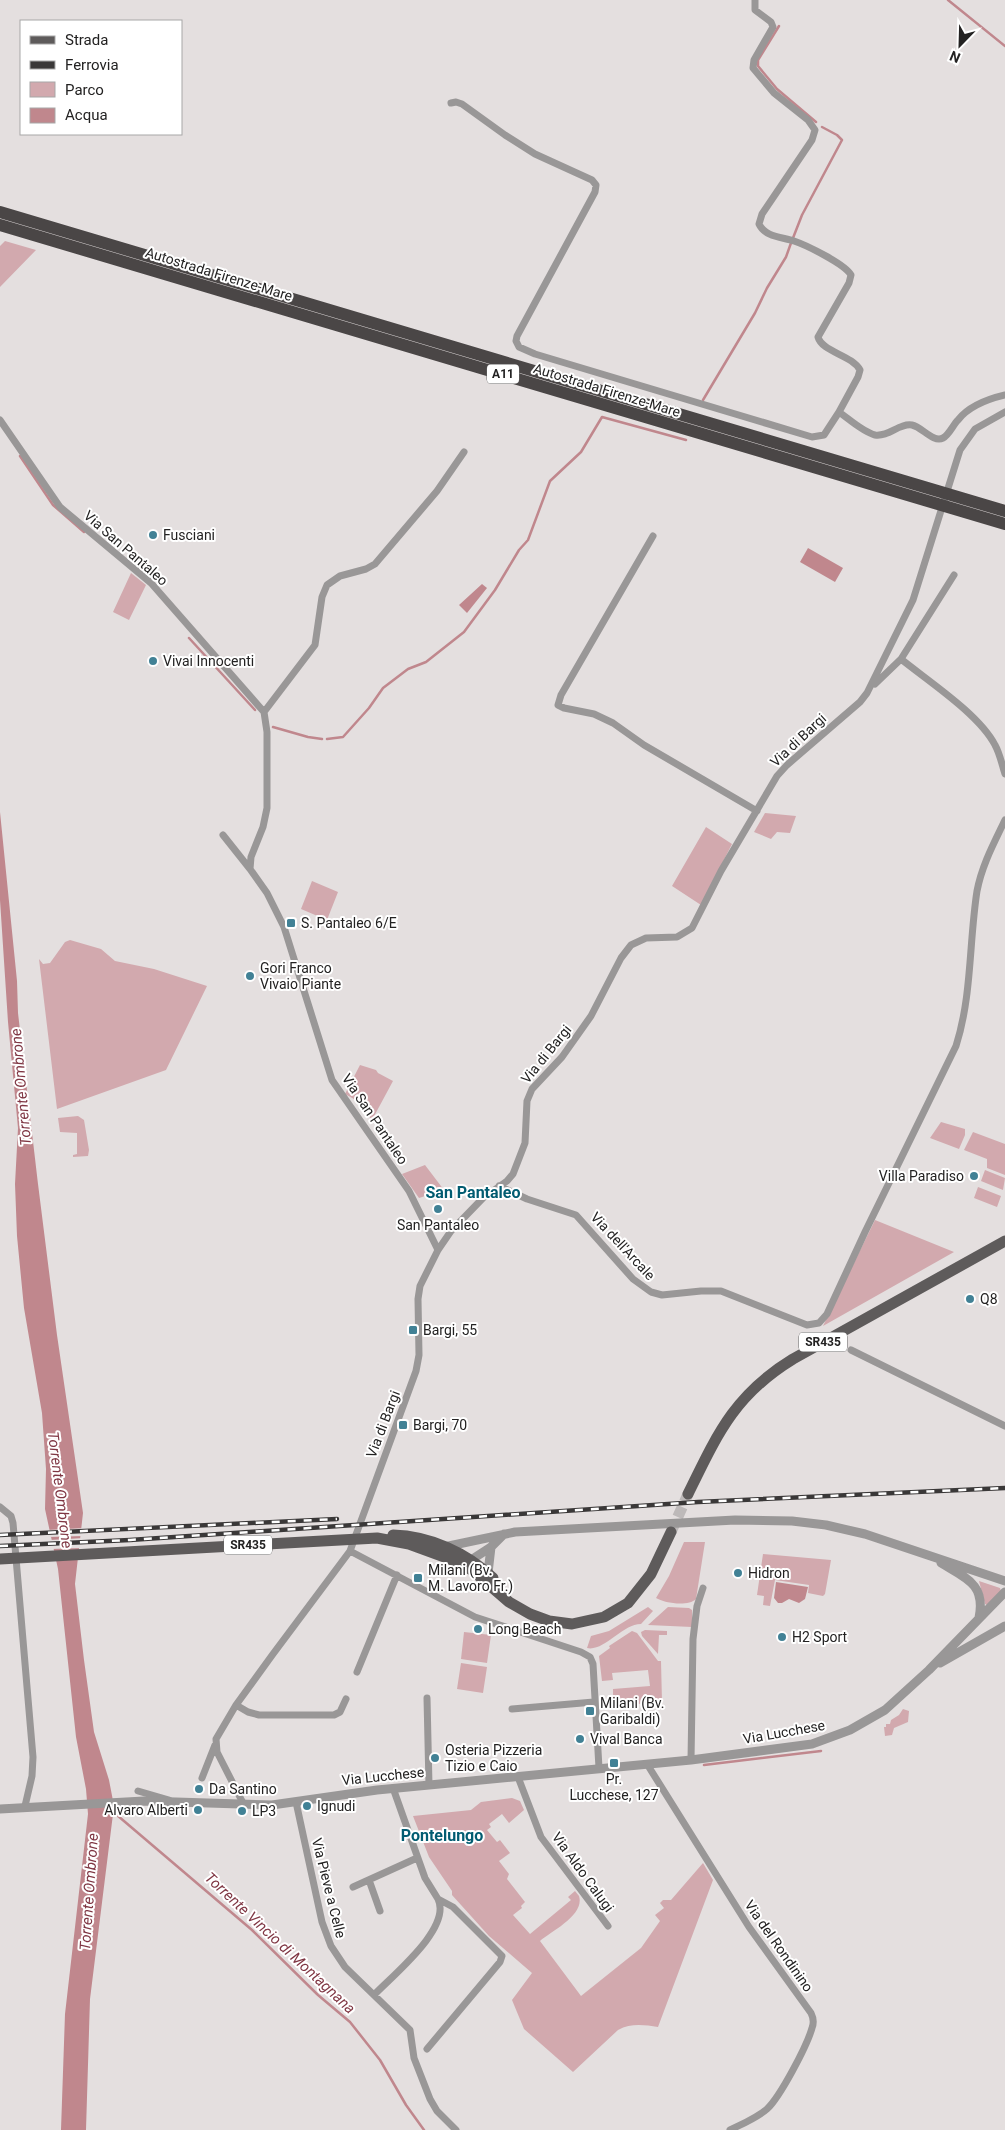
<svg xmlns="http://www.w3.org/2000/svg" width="1005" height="2130" font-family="Roboto,sans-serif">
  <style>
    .green { fill: #d2a9ae }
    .water { fill: #c0878d }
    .pier { fill: #e4dfdf }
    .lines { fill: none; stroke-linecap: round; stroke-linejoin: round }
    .stream { stroke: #c0878d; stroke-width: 2.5 }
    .primary-tunnel { stroke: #bdb9b9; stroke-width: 11; stroke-dasharray: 11 5.5; stroke-linecap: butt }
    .minor { stroke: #999797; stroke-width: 7 }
    .tertiary { stroke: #999797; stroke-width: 9 }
    .primary { stroke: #5e5b5b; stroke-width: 11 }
    .motorway { stroke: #4a4646; stroke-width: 12 }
    .rail-casing { stroke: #3a3838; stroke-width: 4.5 }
    .rail { stroke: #fff; stroke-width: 2.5; stroke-dasharray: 8; stroke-linecap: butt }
    .poi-dot { fill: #418195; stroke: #fff; stroke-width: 2 }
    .labels { text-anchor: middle; stroke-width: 4; stroke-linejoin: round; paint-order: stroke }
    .shield { fill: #fff; stroke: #656464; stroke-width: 1 }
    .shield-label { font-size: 12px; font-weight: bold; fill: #232222 }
    .street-label { font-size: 14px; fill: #232222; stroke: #fff }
    .poi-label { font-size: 14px; fill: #232222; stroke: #fff; text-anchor: start }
    .water-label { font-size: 15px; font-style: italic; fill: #7f3643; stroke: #fff }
    .quarter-label { font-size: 16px; font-weight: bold; fill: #025c71; stroke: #fff }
  </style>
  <rect width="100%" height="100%" fill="#e4dfdf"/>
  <path class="green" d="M5,241L36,250L0,287V246Z
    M131,573L146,585L129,620L113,612Z
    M765,813L796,816L790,833L777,832L771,839L754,832Z
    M706,827L732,844L701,905L672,886Z
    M312,881L338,892L327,920L301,909Z
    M70,940L101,949L115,961L154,969L207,986L166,1070L57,1109L39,959L43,964L50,963L65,942Z
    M360,1065L376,1070L378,1073L393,1081L372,1120L367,1114L370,1108L345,1094Z
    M78,1116L84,1120L89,1150L88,1156L73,1157V1155L77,1154V1133L60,1132L58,1118Z
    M941,1122L965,1129V1135L959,1149L930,1138Z
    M973,1132L1005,1144V1175L987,1168V1159L964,1150Z
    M425,1165L444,1190L419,1198L402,1174Z
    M985,1170L1005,1178L1003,1190L981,1181Z
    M978,1187L1001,1196L997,1207L974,1198Z
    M875,1220L954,1252L823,1326Z
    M684,1542H705L696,1599C688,1607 664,1603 656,1598L669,1576Z
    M763,1554L831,1560L825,1594L823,1596L808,1593L809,1585L775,1580L770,1606L763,1605L764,1596L757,1595Z
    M979,1581L1000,1588L1001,1591L987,1605L985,1604Z
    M648,1607L653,1611L641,1624C622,1624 604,1652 587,1648L591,1636L609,1631Z
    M668,1607L689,1608L692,1610V1627L648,1625Z
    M645,1630L667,1631V1635H659L658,1654L642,1636L641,1632Z
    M632,1631L637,1633L658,1661H661L662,1702L613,1706V1689L650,1686L648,1670L612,1673L613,1680L602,1681L599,1656L610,1648L609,1646Z
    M464,1632L491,1635L487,1663L461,1659Z
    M461,1663L487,1667L483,1693L457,1689Z
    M903,1709L909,1711L908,1722L894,1728L892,1735L885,1736L884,1727H886V1724H890L891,1720L899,1715Z
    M512,1798L520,1801L524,1810L509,1823L502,1814L489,1824L491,1827L487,1830L497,1842L500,1840L510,1853L499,1861L509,1874L507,1879L525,1902L521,1906L522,1908L513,1915L530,1934L571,1900L568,1897L575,1891L579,1896C585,1915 552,1931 540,1941L581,1996L641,1948L660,1921L655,1915L664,1908L660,1903L663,1900H671L703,1863L713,1880L658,2027C644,2025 631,2023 618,2030L573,2072L524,2029L512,2000L532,1973L489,1936L452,1895V1891L429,1857L413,1816L471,1810L481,1802Z"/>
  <path class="water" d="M808,548L843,568L835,582L800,562Z
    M482,584L487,588L467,613L459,605Z
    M0,812L17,981L18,1013L38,1184L57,1335L83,1513L75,1584L84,1660L94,1732L109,1780L114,1806L90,1999L86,2130H61L65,2014L88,1814L86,1789L76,1737L58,1569L45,1509L46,1469L42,1413L24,1308L17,1236L15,1184L18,1128L8,1022L0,900Z
    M776,1582L808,1587L805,1599L799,1603L789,1599L782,1603H778L774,1598Z"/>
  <path class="pier" d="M85,1528L84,1536L49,1537L47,1530Z
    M84,1538L82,1548L51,1549L50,1540Z"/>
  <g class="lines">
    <path class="stream" d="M948,0L1005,46
      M779,26L758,60V66L777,89L816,122
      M793,238L802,215L842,140L837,135L822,127
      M703,400L755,313L767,288L786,257L791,243
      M20,456L53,505L84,532
      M189,638L255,710
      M273,727L308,737L322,739
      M327,739L343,737L369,708L383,688L408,669L426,662L464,632L495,590L519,550L528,540L550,481L581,452L602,417L686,440
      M704,1765L821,1751
      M111,1810L252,1930L318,1995L350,2022L380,2060L406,2105L424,2130"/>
    <path class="primary-tunnel" d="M671,1532L688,1494"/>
    <path class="minor" d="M755,0V10L771,22L773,27L754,60L753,68L774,93L808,120L815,130L812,140L762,214L759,224C765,237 782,237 794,241C806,245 845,264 851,275L849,283L818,337C822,352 852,355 860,370L858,377L839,412C849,419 863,432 875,435C889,437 899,423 912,425C922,427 933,443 943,438C949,435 953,425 958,420C969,406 988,399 1005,395
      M451,103L456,102L462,104L505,135L535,154L592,180L596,185L595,192L517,336L516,341L519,347L535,354L812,437L824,435L839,412
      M0,420L60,507L151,583L264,712L267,732V808L263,827L251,857L250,869L267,893L284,927L332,1080L409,1191L438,1250
      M653,536L561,695L558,705L564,708L594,714L613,723L644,745L757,811
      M901,659L954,575
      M875,684L901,659C928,681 979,714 995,745C1000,754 1002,765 1005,774
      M264,712L315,645L322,597L327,585L340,576L366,569L375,564L437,491L464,452
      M223,835L250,869
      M499,1186L527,1199L576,1215L633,1279L651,1292L662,1295L701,1291H721L807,1325L819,1323L827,1314L865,1232L956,1046C972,996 969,942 977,891C982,865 994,843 1005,820
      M851,1350L1005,1426
      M0,1507L11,1516L13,1523L33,1757L32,1776L25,1806
      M350,1551L475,1617L581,1652L590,1657L593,1664L599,1768
      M357,1672L397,1575
      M427,1698L429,1785
      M236,1705L248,1712L259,1715H334L340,1712L346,1699
      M512,1709L594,1702
      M691,1760L693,1639L697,1606L703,1588
      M647,1764L749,1927L811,2013C814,2019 814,2023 812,2028C807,2046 780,2097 767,2109C757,2118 742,2124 730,2130
      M518,1777L541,1837L608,1926
      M202,1778L215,1745
      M393,1788L425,1878L438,1899L453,1907L502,1956L500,1962L427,2049
      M138,1791L169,1800
      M296,1802L322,1922L331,1946L345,1967L410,2030L414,2058L430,2099L437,2111L456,2130
      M244,1805L217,1752L216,1739L236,1705L273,1654L350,1551L416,1371L419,1355L418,1299L420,1286L438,1250L451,1231L483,1198L507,1181L513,1174L525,1143L527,1101L532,1089L562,1057L591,1016L621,958L631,945L646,938L677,937L692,928L721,871L777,776L787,765L860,702L867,693L913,600L960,450L975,429L1005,412
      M369,1880L380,1911
      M353,1887L417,1858
      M374,1995C393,1975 452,1928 438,1899"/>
    <path class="tertiary" d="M444,1547L515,1532L735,1520L792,1521L826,1525L865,1534L1005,1581
      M471,1560L491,1547L504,1534
      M941,1563C966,1578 986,1584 979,1618
      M488,1573L491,1547
      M940,1663L1005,1626
      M0,1809L144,1801L272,1805L377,1790L691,1760L812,1744L850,1730L885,1710L929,1670L1005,1592"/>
    <path class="primary" d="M688,1494C717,1435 734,1395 793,1359L1005,1241
      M393,1535C430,1536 467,1553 493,1578
      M0,1559L377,1538L409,1544L450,1559L472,1570L509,1602L530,1614L549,1621L572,1624L604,1617L628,1603L651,1574L671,1532"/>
    <path class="motorway" d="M0,212L1005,511
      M0,225L1005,524"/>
    <g class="rail-casing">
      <path id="rail" d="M0,1535L337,1519
        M0,1546L130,1540L698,1502L1005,1488"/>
    </g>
    <use href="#rail" class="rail"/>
  </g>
  <g class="poi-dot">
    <circle cx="153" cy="535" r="5"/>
    <circle cx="153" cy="661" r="5"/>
    <rect x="286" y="918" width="10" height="10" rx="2.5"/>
    <circle cx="250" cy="976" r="5"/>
    <circle cx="974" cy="1176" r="5"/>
    <circle cx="438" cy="1209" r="5"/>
    <circle cx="970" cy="1299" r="5"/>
    <rect x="408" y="1325" width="10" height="10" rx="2.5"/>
    <rect x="398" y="1420" width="10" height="10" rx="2.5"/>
    <circle cx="738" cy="1573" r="5"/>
    <rect x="413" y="1573" width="10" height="10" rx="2.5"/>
    <circle cx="478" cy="1629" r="5"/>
    <circle cx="782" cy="1637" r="5"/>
    <rect x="585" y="1706" width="10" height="10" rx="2.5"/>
    <circle cx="580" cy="1739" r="5"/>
    <circle cx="435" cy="1758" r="5"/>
    <rect x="609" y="1758" width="10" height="10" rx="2.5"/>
    <circle cx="199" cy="1789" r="5"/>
    <circle cx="307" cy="1806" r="5"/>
    <circle cx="198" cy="1810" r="5"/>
    <circle cx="242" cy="1811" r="5"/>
  </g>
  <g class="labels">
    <g class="shield">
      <rect x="487" y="364.5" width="32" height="19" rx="4"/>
      <rect x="799" y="1332.5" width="48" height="19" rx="4"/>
      <rect x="224" y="1535.5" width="48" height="19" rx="4"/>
    </g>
    <g class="shield-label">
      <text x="503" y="378">A11</text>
      <text x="823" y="1346">SR435</text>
      <text x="248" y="1549">SR435</text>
    </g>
    <g class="street-label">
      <text transform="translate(219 274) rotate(17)" y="5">Autostrada Firenze-Mare</text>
      <text transform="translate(607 390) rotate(17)" y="5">Autostrada Firenze-Mare</text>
      <text transform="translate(126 548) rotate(41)" y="5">Via San Pantaleo</text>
      <text transform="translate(798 740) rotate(-43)" y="5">Via di Bargi</text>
      <text transform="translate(546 1054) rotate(-51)" y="5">Via di Bargi</text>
      <text transform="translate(375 1119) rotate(56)" y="5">Via San Pantaleo</text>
      <text transform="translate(623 1246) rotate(47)" y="5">Via dell'Arcale</text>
      <text transform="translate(383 1424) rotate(-69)" y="5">Via di Bargi</text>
      <text transform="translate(784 1732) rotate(-10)" y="5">Via Lucchese</text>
      <text transform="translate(383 1776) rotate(-6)" y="5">Via Lucchese</text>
      <text transform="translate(583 1872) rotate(54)" y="5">Via Aldo Calugi</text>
      <text transform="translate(329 1888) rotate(76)" y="5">Via Pieve a Celle</text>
      <text transform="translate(779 1946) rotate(55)" y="5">Via del Rondinino</text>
    </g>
    <g class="poi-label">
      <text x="163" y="540">Fusciani</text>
      <text x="163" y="666">Vivai Innocenti</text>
      <text x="301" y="928">S. Pantaleo 6/E</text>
      <text x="260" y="973">Gori Franco<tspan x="260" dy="16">Vivaio Piante</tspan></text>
      <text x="964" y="1181" text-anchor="end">Villa Paradiso</text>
      <text x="438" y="1230" text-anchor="middle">San Pantaleo</text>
      <text x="980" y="1304">Q8</text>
      <text x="423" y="1335">Bargi, 55</text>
      <text x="413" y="1430">Bargi, 70</text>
      <text x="428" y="1575">Milani (Bv.<tspan x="428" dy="16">M. Lavoro Fr.)</tspan></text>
      <text x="748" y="1578">Hidron</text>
      <text x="488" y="1634">Long Beach</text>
      <text x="792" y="1642">H2 Sport</text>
      <text x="600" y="1708">Milani (Bv.<tspan x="600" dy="16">Garibaldi)</tspan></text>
      <text x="590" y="1744">Vival Banca</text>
      <text x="445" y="1755">Osteria Pizzeria<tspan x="445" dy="16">Tizio e Caio</tspan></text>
      <text x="614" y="1784" text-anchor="middle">Pr.<tspan x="614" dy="16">Lucchese, 127</tspan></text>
      <text x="209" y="1794">Da Santino</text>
      <text x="317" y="1811">Ignudi</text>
      <text x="188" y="1815" text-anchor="end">Alvaro Alberti</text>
      <text x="252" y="1816">LP3</text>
    </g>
    <g class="water-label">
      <text transform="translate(21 1087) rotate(-95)" y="5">Torrente Ombrone</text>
      <text transform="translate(60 1490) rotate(83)" y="5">Torrente Ombrone</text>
      <text transform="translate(89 1892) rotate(-86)" y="5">Torrente Ombrone</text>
      <text transform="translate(280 1943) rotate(43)" y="5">Torrente Vincio di Montagnana</text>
    </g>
    <g class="quarter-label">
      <text x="473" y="1198">San Pantaleo</text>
      <text x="442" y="1841">Pontelungo</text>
    </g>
  </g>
  <rect x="20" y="20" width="162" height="115" fill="#ffffff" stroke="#a7a7a7"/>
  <rect x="30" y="36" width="25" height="8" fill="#5e5b5b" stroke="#a7a7a7"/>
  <text x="65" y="45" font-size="15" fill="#232222">Strada</text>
  <rect x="30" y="61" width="25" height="8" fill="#3a3838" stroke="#a7a7a7"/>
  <text x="65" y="70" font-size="15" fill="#232222">Ferrovia</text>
  <rect x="30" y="82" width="25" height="15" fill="#d2a9ae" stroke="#a7a7a7"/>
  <text x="65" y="95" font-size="15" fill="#232222">Parco</text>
  <rect x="30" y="108" width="25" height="15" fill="#c0878d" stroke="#a7a7a7"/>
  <text x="65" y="120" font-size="15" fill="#232222">Acqua</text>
  <g transform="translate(960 45) rotate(203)" stroke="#ffffff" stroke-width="4" paint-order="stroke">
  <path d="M0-4L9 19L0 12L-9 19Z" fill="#232222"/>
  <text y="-8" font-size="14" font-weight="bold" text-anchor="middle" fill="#232222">N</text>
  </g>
</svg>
